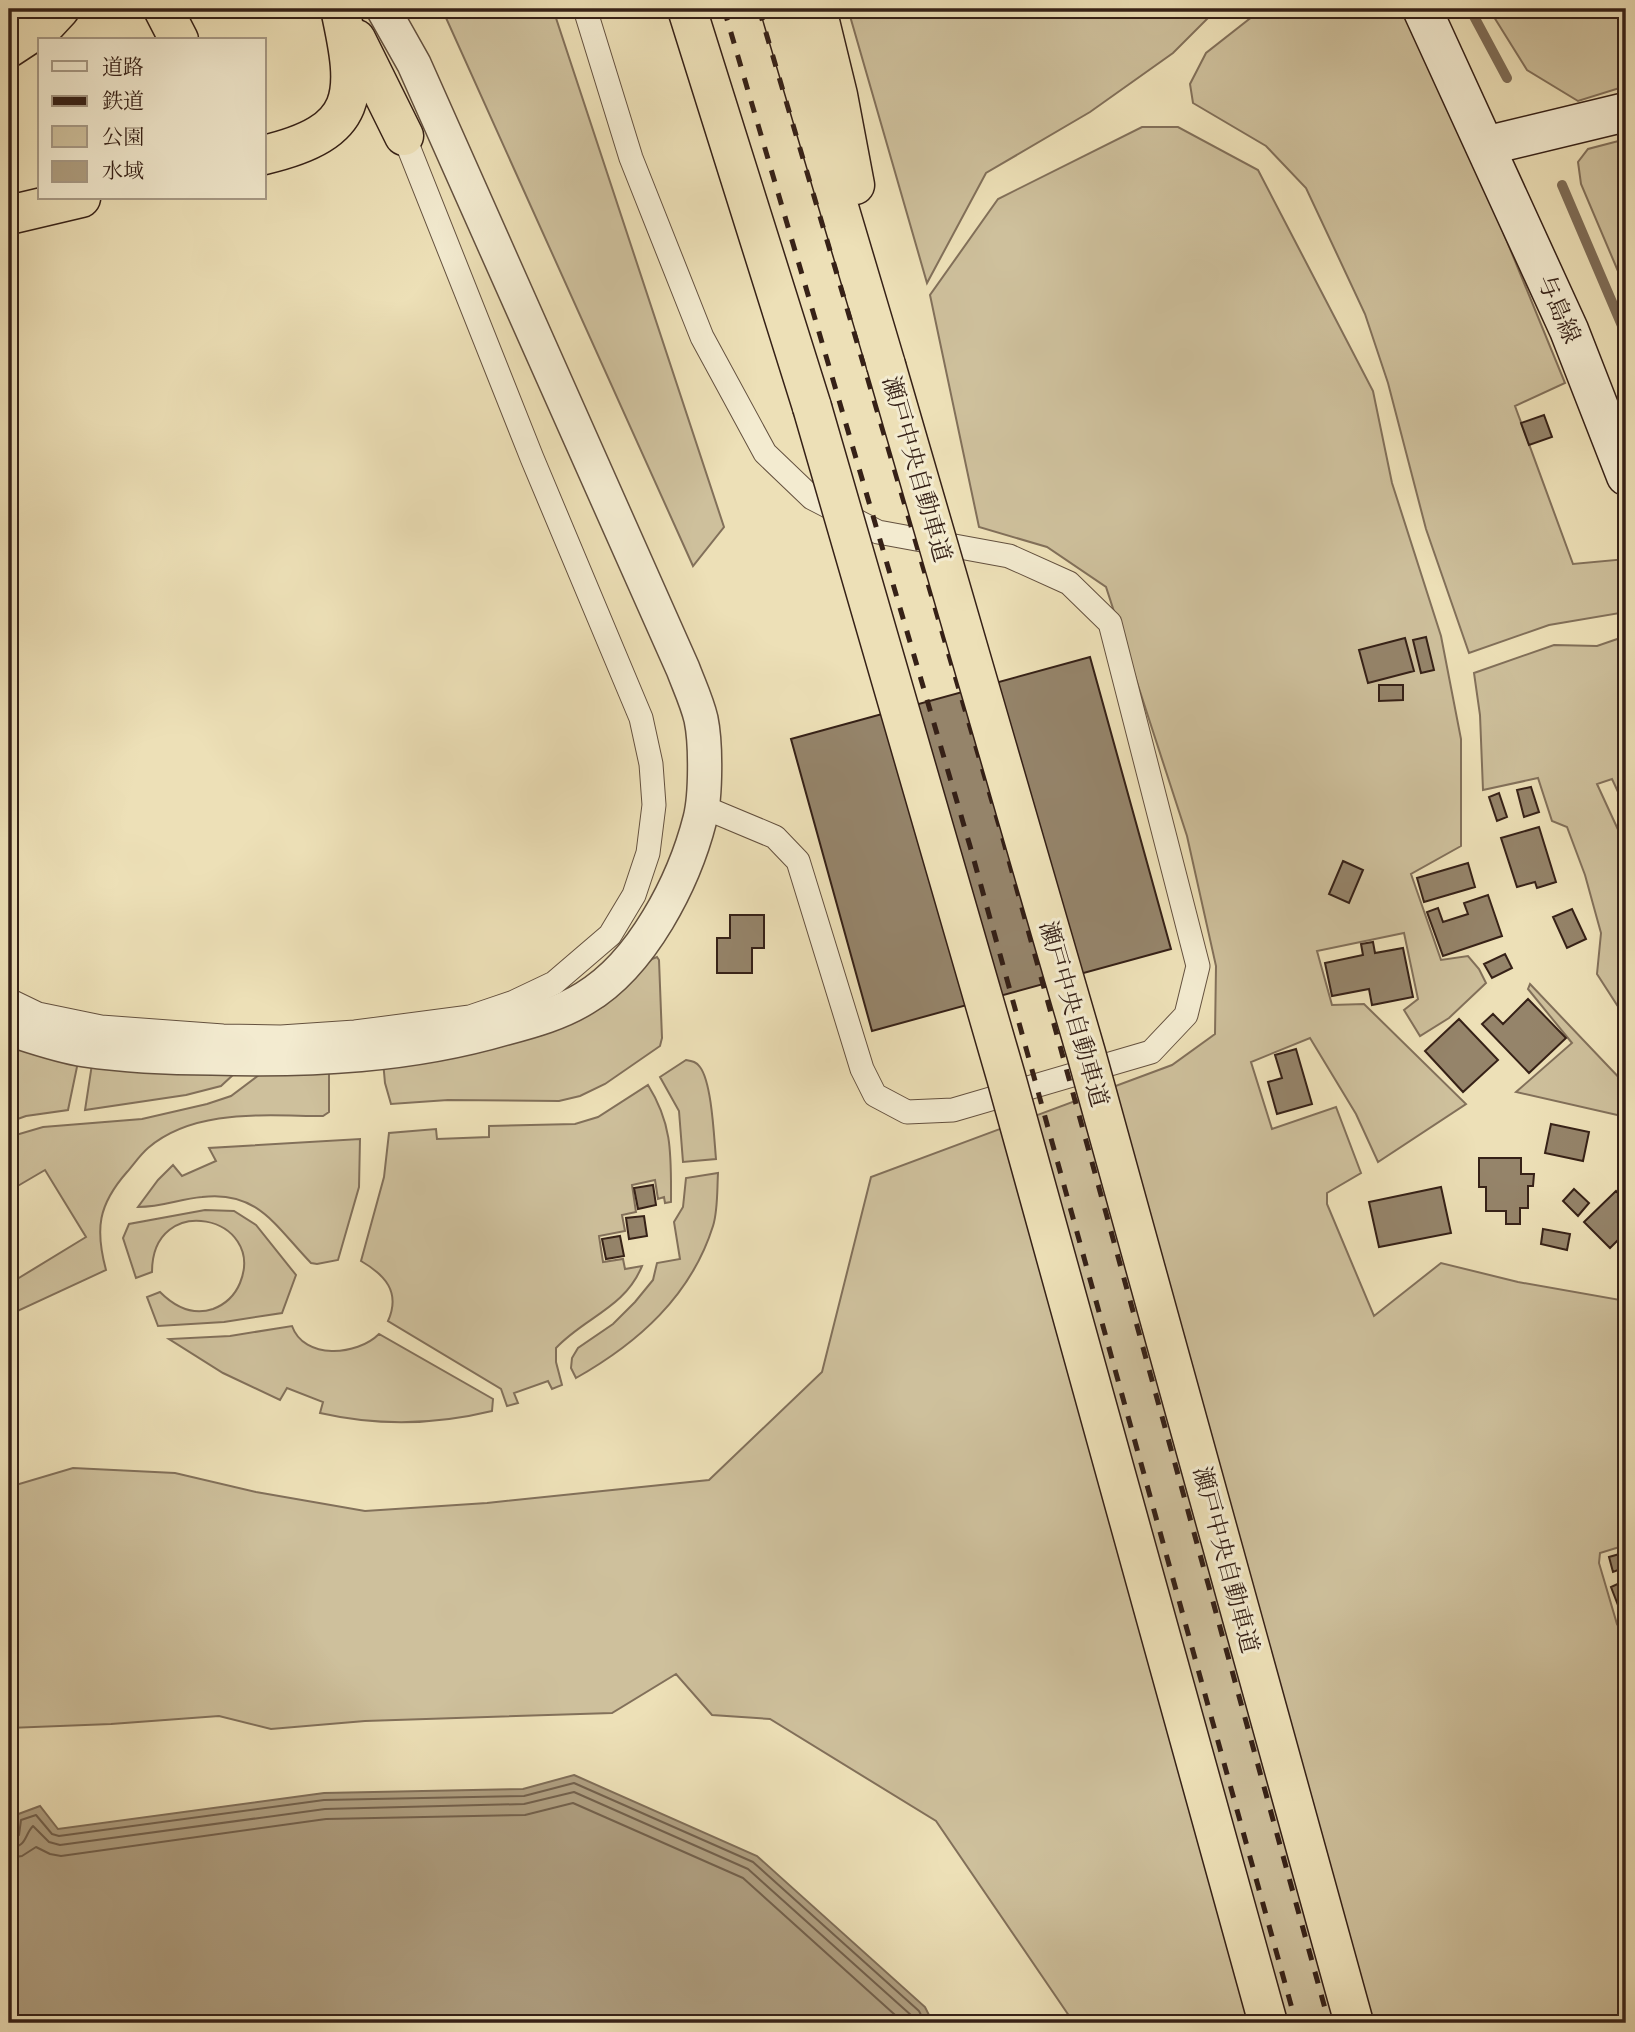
<svg xmlns="http://www.w3.org/2000/svg" width="1635" height="2032" font-family="'IM FELL Great Primer','Noto Serif JP',serif">
  <style>
    .green { fill: #cec09c; stroke: #82705a; stroke-width: 2 }
    .water { fill: #af9f81; stroke: #7f6d57; stroke-width: 2 }
    .lines { fill: none; stroke-linecap: round; stroke-linejoin: round }
    .shore { stroke: #72604c; stroke-width: 2 }
    .stream { stroke: #7f6d57; stroke-width: 10 }
    .building { fill: #95846a; stroke: #362117; stroke-width: 2 }
    .service-casing { stroke: #64513f; stroke-width: 25 }
    .pedestrian-casing { stroke: #64513f; stroke-width: 36 }
    .secondary-casing { stroke: #362117; stroke-width: 41 }
    .motorway-casing { stroke: #362117; stroke-width: 41 }
    .service { stroke: #f3ebd0; stroke-width: 23 }
    .pedestrian { stroke: #f3ebd0; stroke-width: 33 }
    .secondary { stroke: #f3ebd0; stroke-width: 38 }
    .motorway { stroke: #ede0b7; stroke-width: 38 }
    .rail { stroke: #362117; stroke-width: 5; stroke-dasharray: 12 12; stroke-linecap: butt }
    .motorway-bridge-casing { stroke: #362117; stroke-width: 41; stroke-linecap: butt }
    .motorway-bridge { stroke: #ede0b7; stroke-width: 38 }
    .labels { text-anchor: middle; stroke-width: 6; stroke-linejoin: round; paint-order: stroke }
    .street-label { font-size: 24px; fill: #362117; stroke: #f3ebd0 }
  </style>
  <rect width="100%" height="100%" fill="#ede0b7"/>
  <filter id="stains"><feTurbulence type="fractalNoise" baseFrequency=".00286" numOctaves="4"/><feColorMatrix values="0 0 0 0 .2 0 0 0 0 .09 0 0 0 0 .02 0 0 0 .5 -.17"/></filter>
  <radialGradient id="worn" r=".72"><stop offset=".6" stop-color="#630" stop-opacity="0"/><stop offset="1" stop-color="#630" stop-opacity=".3"/></radialGradient>
  <path class="green" d="M442,9H553L724,527L693,566Z
    M848,9H1217L1173,53L1090,112L986,173L927,283Z
    M1262,9H1408L1488,195L1565,383L1515,406L1573,564L1626,559V612L1549,625L1469,653L1426,529L1388,383L1365,314L1306,188L1266,146L1193,103L1190,84L1206,53Z
    M1489,9H1626V86L1578,101L1527,70Z
    M1142,127H1178L1258,170L1373,391L1392,483L1441,636L1461,739V846L1411,874L1441,960L1468,956L1479,969L1486,983L1449,1018L1420,1036L1404,1010L1418,999L1404,933L1317,951L1332,1005L1364,1004L1466,1104L1378,1162L1356,1114L1310,1038L1251,1062L1272,1129L1336,1107L1361,1173L1327,1193V1204L1374,1316L1441,1263L1518,1282L1626,1301V1545L1600,1553L1599,1563L1617,1624L1626,1639V2023H1074L936,1821L770,1719L712,1715L676,1674L612,1713L365,1721L271,1729L219,1716L111,1724L9,1728V1487L73,1468L175,1473L256,1492L365,1511L487,1503L709,1480L822,1372L871,1177L1172,1065L1215,1034L1216,966L1187,836L1106,587L1047,547L979,527L930,295L998,199Z
    M1626,139V290L1581,184L1578,162L1588,149Z
    M1626,636V809L1612,779L1597,784L1626,847V998L1617,1005L1597,974L1601,933L1585,875L1567,827L1552,821L1538,778L1483,790L1480,715L1474,673L1554,645L1597,646Z
    M657,957L659,960L662,1038L660,1046L605,1084L580,1096L559,1101L448,1100L391,1104L385,1083L383,1061L570,1022L604,1006L652,959Z
    M1530,984L1626,1085V1117L1516,1092L1572,1043L1528,989Z
    M9,1046L78,1062L68,1110L26,1116L9,1122Z
    M686,1060C692,1061 697,1062 700,1067C712,1083 714,1138 716,1159L683,1162L679,1111L660,1077Z
    M92,1064L235,1073L221,1086L186,1095L85,1110Z
    M329,1072V1112L323,1116C266,1116 195,1108 148,1148C140,1155 134,1164 127,1172C98,1205 95,1229 106,1270L9,1315V1284L86,1237L45,1170L16,1187L9,1175V1137L43,1127L142,1119L207,1104L231,1096L259,1075Z
    M648,1085C673,1125 671,1156 671,1202L665,1203L664,1197L658,1199L655,1180L632,1185L636,1212L622,1215L625,1231L599,1236L603,1262L623,1259L625,1269L642,1266C625,1308 585,1317 556,1348V1362L562,1385L552,1389L548,1381L514,1393L518,1403L507,1406L501,1389L388,1321C401,1292 385,1275 361,1261L384,1177L389,1133L436,1129L437,1139L489,1137V1126L575,1124L598,1117Z
    M360,1139L359,1187L338,1260L317,1264L311,1263C276,1227 258,1190 202,1197C179,1199 163,1207 138,1207L158,1180L173,1165L182,1176L216,1161L209,1148Z
    M718,1173C717,1190 718,1210 713,1226C691,1296 638,1343 576,1378L571,1368L572,1358L578,1348L613,1324L635,1302L653,1280L657,1263L680,1259L674,1222L683,1207L686,1178Z
    M205,1210L234,1211L256,1225L296,1275L282,1313L224,1322L158,1326L147,1297L160,1292C175,1307 192,1316 213,1309C226,1304 235,1295 240,1283C267,1216 152,1190 152,1272L136,1278L123,1238L129,1224Z
    M292,1326C304,1360 357,1356 379,1334L493,1399L492,1411C435,1425 377,1426 320,1413L323,1402L287,1388L280,1400L223,1373L169,1339L230,1336Z"/>
  <path class="water" d="M574,1775L757,1856L925,2007L933,2023H9V1832H14L13,1816L40,1806L58,1829L324,1793L523,1789Z"/>
  <g class="lines">
    <path class="shore" d="M9,1839L15,1838L19,1835L21,1820L36,1815L52,1834L59,1836L324,1800L524,1796L574,1783L753,1862L919,2011L925,2023
      M9,1847C27,1848 24,1835 33,1826L49,1842L60,1845L325,1809L524,1804L574,1792L748,1869L912,2016L916,2023
      M9,1858L22,1856L36,1847L50,1854L61,1856L326,1819L525,1815L573,1803L743,1878L904,2023"/>
    <path class="stream" d="M1470,9L1507,78
      M1562,185L1626,335"/>
  </g>
  <path class="building" d="M1544,415L1552,437L1529,445L1521,423Z
    M1426,637L1434,670L1421,673L1413,640Z
    M1405,638L1414,671L1368,683L1359,650Z
    M1090,657L1171,949L872,1031L791,739Z
    M1379,685H1403V700L1379,701Z
    M1531,787L1539,812L1524,817L1517,790Z
    M1499,793L1507,817L1497,821L1489,797Z
    M1539,827L1556,882L1537,888L1535,882L1517,887L1501,838Z
    M1343,861L1363,870L1349,903L1329,894Z
    M1468,863L1475,887L1424,902L1417,878Z
    M1488,895L1502,936L1443,956L1427,912L1438,908L1443,922L1468,914L1464,903Z
    M1572,909L1586,939L1567,948L1553,917Z
    M730,915H764V948H752V973H717V938H730Z
    M1373,942L1375,953L1403,948L1413,997L1372,1005L1369,989L1332,996L1325,963L1363,955L1361,944Z
    M1505,954L1512,968L1492,978L1484,964Z
    M1528,999L1566,1038L1529,1073L1482,1024L1493,1014L1503,1024Z
    M1459,1019L1498,1060L1463,1092L1425,1051Z
    M1296,1049L1312,1104L1277,1114L1268,1082L1282,1078L1275,1055Z
    M1551,1124L1589,1132L1583,1161L1545,1153Z
    M1479,1158H1521V1174H1534L1533,1186H1528V1208H1520V1224H1506V1211H1486V1187H1479Z
    M653,1185L656,1205L638,1209L634,1188Z
    M1441,1187L1451,1233L1379,1247L1369,1202Z
    M1574,1189L1589,1203L1578,1216L1563,1201Z
    M1616,1191L1626,1202V1237L1624,1234L1610,1248L1584,1222Z
    M644,1216L647,1236L629,1239L626,1218Z
    M1543,1229L1570,1234L1567,1250L1541,1244Z
    M620,1236L624,1256L606,1259L602,1239Z
    M1626,1552V1567L1613,1572L1609,1557Z
    M1626,1580V1626L1611,1587Z"/>
  <g class="lines">
    <g class="service-casing">
      <path id="service" d="M585,9L631,158L702,337L765,453L812,498L878,532L1009,556L1069,583L1110,623L1198,966L1186,1015L1151,1052L953,1110L907,1112L875,1095L862,1069L798,861L775,837L701,806
        M9,1000L38,1014L101,1027L223,1036L281,1037L355,1032L470,1017L514,1002L554,983L610,935L634,895L648,853L654,805L651,764L641,718L532,458L404,136"/>
    </g>
    <g class="pedestrian-casing">
      <path id="pedestrian" d="M9,1029C34,1037 59,1046 85,1050C127,1056 170,1058 212,1058C311,1061 411,1056 506,1028C533,1021 561,1013 585,998C642,964 684,882 700,819C706,795 706,743 701,719C697,702 689,685 683,669L414,64L383,9"/>
    </g>
    <g class="secondary-casing">
      <path id="secondary" d="M1422,9L1569,330L1626,476
        M1485,146L1626,112"/>
    </g>
    <g class="motorway-casing">
      <path id="motorway" d="M163,9L179,40
        M687,9L812,407
        M780,9L886,365
        M817,9L838,95L855,185
        M356,39L404,136
        M9,48L47,23L60,9
        M264,155C361,132 359,95 340,9
        M9,215L81,198"/>
    </g>
    <use href="#service" class="service"/>
    <use href="#pedestrian" class="pedestrian"/>
    <use href="#secondary" class="secondary"/>
    <use href="#motorway" class="motorway"/>
    <path class="rail" d="M724,9L970,846L1296,2023
      M759,9L1003,839L1329,2023"/>
    <g class="motorway-bridge-casing">
      <path id="motorway-bridge" d="M886,365L1086,1053L1354,2023
        M812,407L1006,1077L1268,2023"/>
    </g>
    <use href="#motorway-bridge" class="motorway-bridge"/>
  </g>
  <g class="labels">
    <g class="street-label">
      <text transform="translate(1559 309) rotate(66)" y="8">与島線</text>
      <text transform="translate(917 469) rotate(74)" y="8">瀬戸中央自動車道</text>
      <text transform="translate(1074 1014) rotate(74)" y="8">瀬戸中央自動車道</text>
      <text transform="translate(1226 1560) rotate(75)" y="8">瀬戸中央自動車道</text>
    </g>
  </g>
  <rect width="1635" height="2032" fill="none" stroke="#ede0b7" stroke-width="35"/>
  <rect x="10" y="10" width="1614" height="2011" fill="none" stroke="#362117" stroke-width="3.5"/>
  <rect x="18" y="18" width="1600" height="1997" fill="none" stroke="#362117" stroke-width="2"/>
  <rect x="38" y="38" width="228" height="161" fill="#f3ebd0" stroke="#a79a86" stroke-width="2"/>
  <rect x="52" y="61" width="35" height="10" fill="#f3ebd0" stroke="#a79a86" stroke-width="2"/>
  <text x="102" y="74" font-size="21" fill="#362117">道路</text>
  <rect x="52" y="96" width="35" height="10" fill="#362117" stroke="#a79a86" stroke-width="2"/>
  <text x="102" y="108" font-size="21" fill="#362117">鉄道</text>
  <rect x="52" y="126" width="35" height="21" fill="#cec09c" stroke="#a79a86" stroke-width="2"/>
  <text x="102" y="144" font-size="21" fill="#362117">公園</text>
  <rect x="52" y="161" width="35" height="21" fill="#af9f81" stroke="#a79a86" stroke-width="2"/>
  <text x="102" y="178" font-size="21" fill="#362117">水域</text>
  <rect width="100%" height="100%" filter="url(#stains)"/>
  <rect width="100%" height="100%" fill="url(#worn)"/>
</svg>
